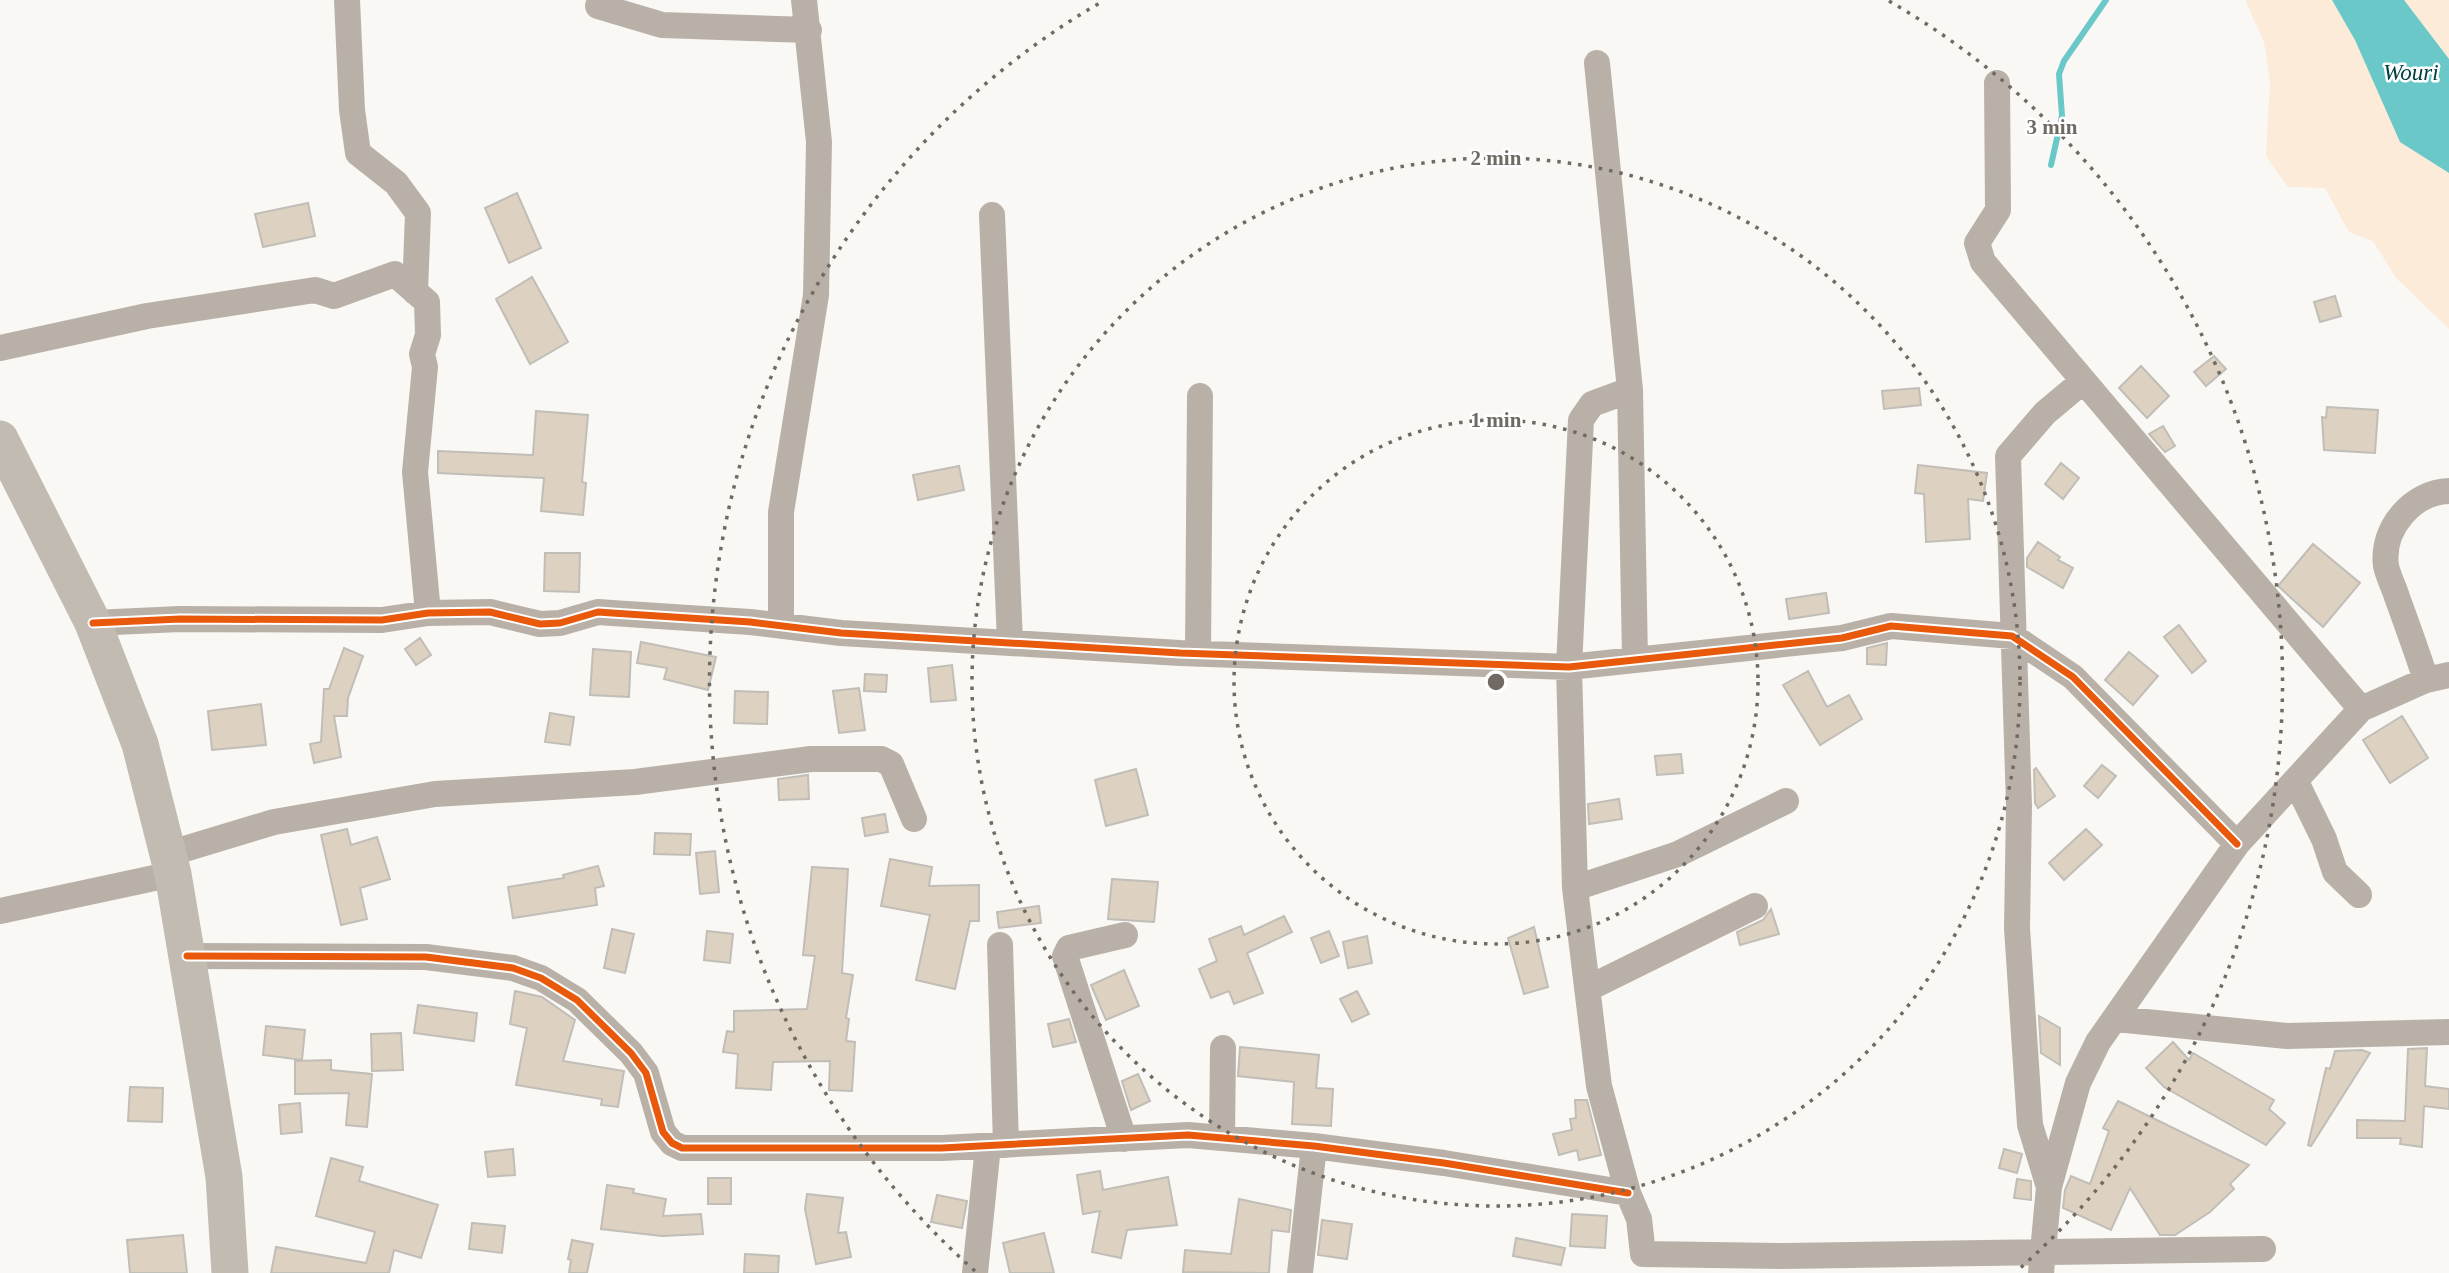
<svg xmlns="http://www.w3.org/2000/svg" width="2449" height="1273" font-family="Georgia,serif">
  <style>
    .green { fill: #fbebd8 }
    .water { fill: #6ac8c9 }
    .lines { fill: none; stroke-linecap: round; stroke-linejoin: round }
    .stream { stroke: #6ac8c9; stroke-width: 6 }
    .building { fill: #ddd1c2; stroke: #c1bdb7; stroke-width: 2 }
    .minor { stroke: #b9b1a8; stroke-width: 26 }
    .secondary { stroke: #c2bbb2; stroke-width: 37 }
    .cycleway-casing { stroke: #fff; stroke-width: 11 }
    .cycleway { stroke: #e8590c; stroke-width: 7 }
    .ring { fill: none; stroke: #706a63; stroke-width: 3.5; stroke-dasharray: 3.5 7 }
    .labels { text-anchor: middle; stroke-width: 5; stroke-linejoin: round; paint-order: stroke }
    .water-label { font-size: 23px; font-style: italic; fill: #003e3f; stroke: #fff }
    .centre { fill: #706a63; stroke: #fff; stroke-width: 3.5 }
    .ring-label { font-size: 21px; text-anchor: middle; font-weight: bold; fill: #706a63; stroke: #fff; stroke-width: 5; stroke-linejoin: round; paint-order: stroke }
  </style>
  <rect width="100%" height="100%" fill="#faf8f5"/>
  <path class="green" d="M2245,0H2449V329L2396,278L2373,241L2349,232L2325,188L2288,187L2266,156L2270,82L2264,42Z"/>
  <path class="water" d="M2332,0H2404L2449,59V173L2400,142L2355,40Z"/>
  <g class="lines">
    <path class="stream" d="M2051,165L2062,116L2059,74L2064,61L2106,0"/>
  </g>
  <path class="building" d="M517,193L541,248L509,263L485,208Z
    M308,203L315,236L263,247L255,214Z
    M532,277L568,342L530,364L496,299Z
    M2335,296L2341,316L2320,322L2314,302Z
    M2214,356L2226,369L2206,386L2194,372Z
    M2141,366L2169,396L2147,418L2119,388Z
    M1919,388L1921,405L1884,409L1882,391Z
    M2327,407L2378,410L2375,453L2324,450L2322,417L2326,418Z
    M536,411L588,415L582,482L586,483L583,515L541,511L544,478L438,473V451L533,455Z
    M2163,426L2175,446L2165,452L2149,434Z
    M2061,463L2079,478L2063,499L2045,484Z
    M1918,465L1987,473L1983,501L1968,499L1970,539L1926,542L1924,494L1915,493Z
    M959,466L964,490L918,500L913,475Z
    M2038,542L2060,557L2058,560L2073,568L2063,588L2027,567V558Z
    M2313,544L2360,583L2323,627L2278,586Z
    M545,553H580L579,592L544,591Z
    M1826,593L1829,613L1789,619L1786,599Z
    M2179,625L2206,661L2192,673L2164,637Z
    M420,638L431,655L416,665L405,649Z
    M641,642L716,657L708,690L664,679L667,668L637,663Z
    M1887,643L1886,665L1867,664V648Z
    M344,648L363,656L348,698L347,716H334L341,757L314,763L310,744L321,742L324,689H329Z
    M593,649L631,652L629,697L590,695Z
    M2129,652L2158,676L2133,705L2105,680Z
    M952,665L956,700L931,702L928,668Z
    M1808,671L1827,707L1849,695L1862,719L1820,745L1783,685Z
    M865,674L887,675L886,692L864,691Z
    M859,688L865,730L839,733L833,691Z
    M735,691L768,692L767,724L734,723Z
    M261,704L266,745L212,750L208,711Z
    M550,713L574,717L570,745L545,742Z
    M2402,716L2428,758L2390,783L2363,740Z
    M1681,754L1683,773L1657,775L1655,756Z
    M2102,765L2116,776L2098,798L2084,786Z
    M2036,768L2055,796L2038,808L2035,803L2034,770Z
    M1136,769L1148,815L1106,826L1095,780Z
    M808,775L809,799L779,800L778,779Z
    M1619,799L1622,819L1589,824L1588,804Z
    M885,814L888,832L865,836L862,818Z
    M347,829L351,845L377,837L390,879L360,888L367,919L341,925L321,835Z
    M2086,829L2102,845L2064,880L2049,863Z
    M655,833L691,834L690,855L654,854Z
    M715,851L719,892L700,894L696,853Z
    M890,859L932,867L929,886L979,885V921H970L955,989L916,980L930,915L881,906Z
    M598,866L604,886L595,888L597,905L513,918L508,887L564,878L563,875Z
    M812,867L848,869L842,973L853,975L846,1018L849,1019L846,1041L855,1042L852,1091L829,1090L830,1061L773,1062L771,1090L736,1088L738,1054L723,1052L727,1031L734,1032V1011L807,1009L815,956L803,955Z
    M1112,879L1158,882L1154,922L1108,919Z
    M1039,906L1041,923L999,928L997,912Z
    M1771,909L1779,934L1740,945L1737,932L1763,920Z
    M1284,916L1292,932L1247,953L1263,993L1234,1004L1229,991L1211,998L1199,969L1217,961L1209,939L1241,926L1244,935Z
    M1534,927L1548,987L1524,994L1508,938Z
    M612,929L634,934L625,973L604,968Z
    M707,931L733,934L730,963L704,960Z
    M1329,931L1339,956L1321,963L1311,938Z
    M1367,936L1372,963L1348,968L1343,942Z
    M1124,970L1139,1006L1106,1020L1091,985Z
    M515,991L542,997L575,1020L563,1061L624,1071L618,1107L601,1105L602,1099L516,1085L527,1028L510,1024Z
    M1357,991L1369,1014L1352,1022L1340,999Z
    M418,1005L477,1013L474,1041L414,1033Z
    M2039,1016L2060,1028V1065L2041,1053Z
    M1069,1019L1076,1042L1053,1047L1048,1024Z
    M266,1026L305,1030L302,1060L263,1055Z
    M401,1033L403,1070L372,1071L371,1034Z
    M2173,1042L2189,1060L2193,1053L2274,1100L2269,1109L2285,1123L2266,1145L2164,1087L2146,1068Z
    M1240,1047L1319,1055L1316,1088L1333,1089L1331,1126L1292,1124L1294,1082L1238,1076Z
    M2427,1048L2425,1086L2449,1089V1109L2424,1106L2422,1147L2400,1144L2401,1138H2357V1120L2405,1121L2408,1049Z
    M2362,1050L2370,1053L2311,1146L2308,1145L2326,1068L2330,1069L2335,1051Z
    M331,1060V1070L372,1074L367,1127L346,1125L349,1093L295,1094V1061Z
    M1138,1074L1150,1101L1131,1110L1122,1081Z
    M130,1087L163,1088L162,1122L128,1121Z
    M1575,1100H1587L1601,1155L1579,1160L1577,1150L1559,1155L1553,1134L1572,1130L1570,1119L1576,1118Z
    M2118,1101L2249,1165L2230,1184L2234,1189L2210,1212L2175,1235H2160L2130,1188L2111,1230L2063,1208L2065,1190L2071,1176L2090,1184L2109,1131L2103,1128Z
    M300,1103L302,1132L281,1134L279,1105Z
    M513,1149L515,1175L488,1177L485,1152Z
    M2004,1149L2022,1154L2017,1173L1999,1168Z
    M331,1158L363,1167L359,1181L438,1205L421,1258L394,1250L389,1273H271L276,1247L366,1263L375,1232L316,1216Z
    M1100,1171L1103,1190L1168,1177L1177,1225L1127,1230L1121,1258L1092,1252L1100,1211L1083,1214L1077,1175Z
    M708,1178H731V1204H708Z
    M2017,1179L2031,1181V1200L2014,1198Z
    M607,1185L634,1189L633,1193L666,1199L663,1216L701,1214L703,1234L662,1236L601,1229Z
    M807,1194L843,1198L838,1233L846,1232L851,1257L816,1264L805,1209Z
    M937,1195L967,1201L962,1228L931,1222Z
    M1239,1199L1291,1210L1289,1232L1272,1230L1269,1273L1183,1272L1185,1250L1231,1254Z
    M1572,1214L1607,1216L1605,1248L1570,1246Z
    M1322,1220L1352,1224L1347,1259L1318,1255Z
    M472,1223L505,1226L502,1253L469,1249Z
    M1044,1233L1054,1273H1010L1003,1243Z
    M183,1235L187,1273H130L127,1240Z
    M1516,1238L1565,1248L1561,1265L1513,1256Z
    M572,1240L593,1244L587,1273H569L571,1260L568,1259Z
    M745,1254L779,1256L778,1273H744Z"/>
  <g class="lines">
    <path class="minor" d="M347,0L352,110L358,153L396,183L418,213L415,292
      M598,6L662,25L809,30
      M1597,63L1630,390L1635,659
      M1997,83L1998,210L1977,243L1983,262L2361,709
      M992,215L1010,642
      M0,348L147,316L315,290L334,296L395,274L427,302L428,335L422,354L425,367L415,472L428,613
      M1630,390L1592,404L1581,420L1569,667L1575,888L1599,1086L1628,1193L1639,1219L1643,1254L1783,1256L2263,1249
      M93,623L180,619L382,620L428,613L490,612L540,624L560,623L598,612L612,613L750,622L841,633L1180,653L1569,667L1842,638L1891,626L2012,636L2073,677L2237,844
      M781,626V512L816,295L819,142L804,0
      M1198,654L1200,396
      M2426,680C2417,652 2407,625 2397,597C2394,587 2388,576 2386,566C2381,528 2413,492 2449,491
      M2296,782L2324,839L2335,872L2359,895
      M168,854L274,822L435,794L635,782L811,759H881L891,764L914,819
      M1575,888L1678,854L1786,801
      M0,911L173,874
      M1000,945L1006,1145
      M187,956L426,957L513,968L541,978L577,1000L631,1053L646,1073L663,1132L672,1143L682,1148H942L1188,1135L1314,1146L1444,1163L1628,1193
      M1587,989L1755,906
      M2116,1019L2287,1036L2449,1032
      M1222,1138L1223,1048
      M1124,1139L1065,956L1069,948L1125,935
      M2049,1187L2030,1125L2017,928L2019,806L2008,456L2045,413L2082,382
      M975,1273L988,1146
      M1300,1273L1314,1146
      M2041,1273L2049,1187L2078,1083L2098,1042L2237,844L2361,709L2426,680L2449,675"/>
    <path class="secondary" d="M0,439L93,623L140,744L173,874L224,1177L230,1273"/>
    <g class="cycleway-casing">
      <path id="cycleway" d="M93,623L180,619L382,620L428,613L490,612L540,624L560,623L598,612L612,613L750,622L841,633L1180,653L1569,667L1842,638L1891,626L2012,636L2073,677L2237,844
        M187,956L426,957L513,968L541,978L577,1000L631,1053L646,1073L663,1132L672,1143L682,1148H942L1188,1135L1314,1146L1444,1163L1628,1193"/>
    </g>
    <use href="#cycleway" class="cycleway"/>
  </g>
  <g class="ring">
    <circle cx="1496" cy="682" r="262"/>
    <circle cx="1496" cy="682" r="524"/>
    <path d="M975 1271A786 786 0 0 1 1103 1M1889 1A786 786 0 0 1 2017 1271"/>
  </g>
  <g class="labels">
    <g class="water-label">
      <text x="2411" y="80">Wouri</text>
    </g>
  </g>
  <circle cx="1496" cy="682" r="10" class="centre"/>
  <g class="ring-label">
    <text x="2052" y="134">3 min</text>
    <text x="1496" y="165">2 min</text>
    <text x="1496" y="427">1 min</text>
  </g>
</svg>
